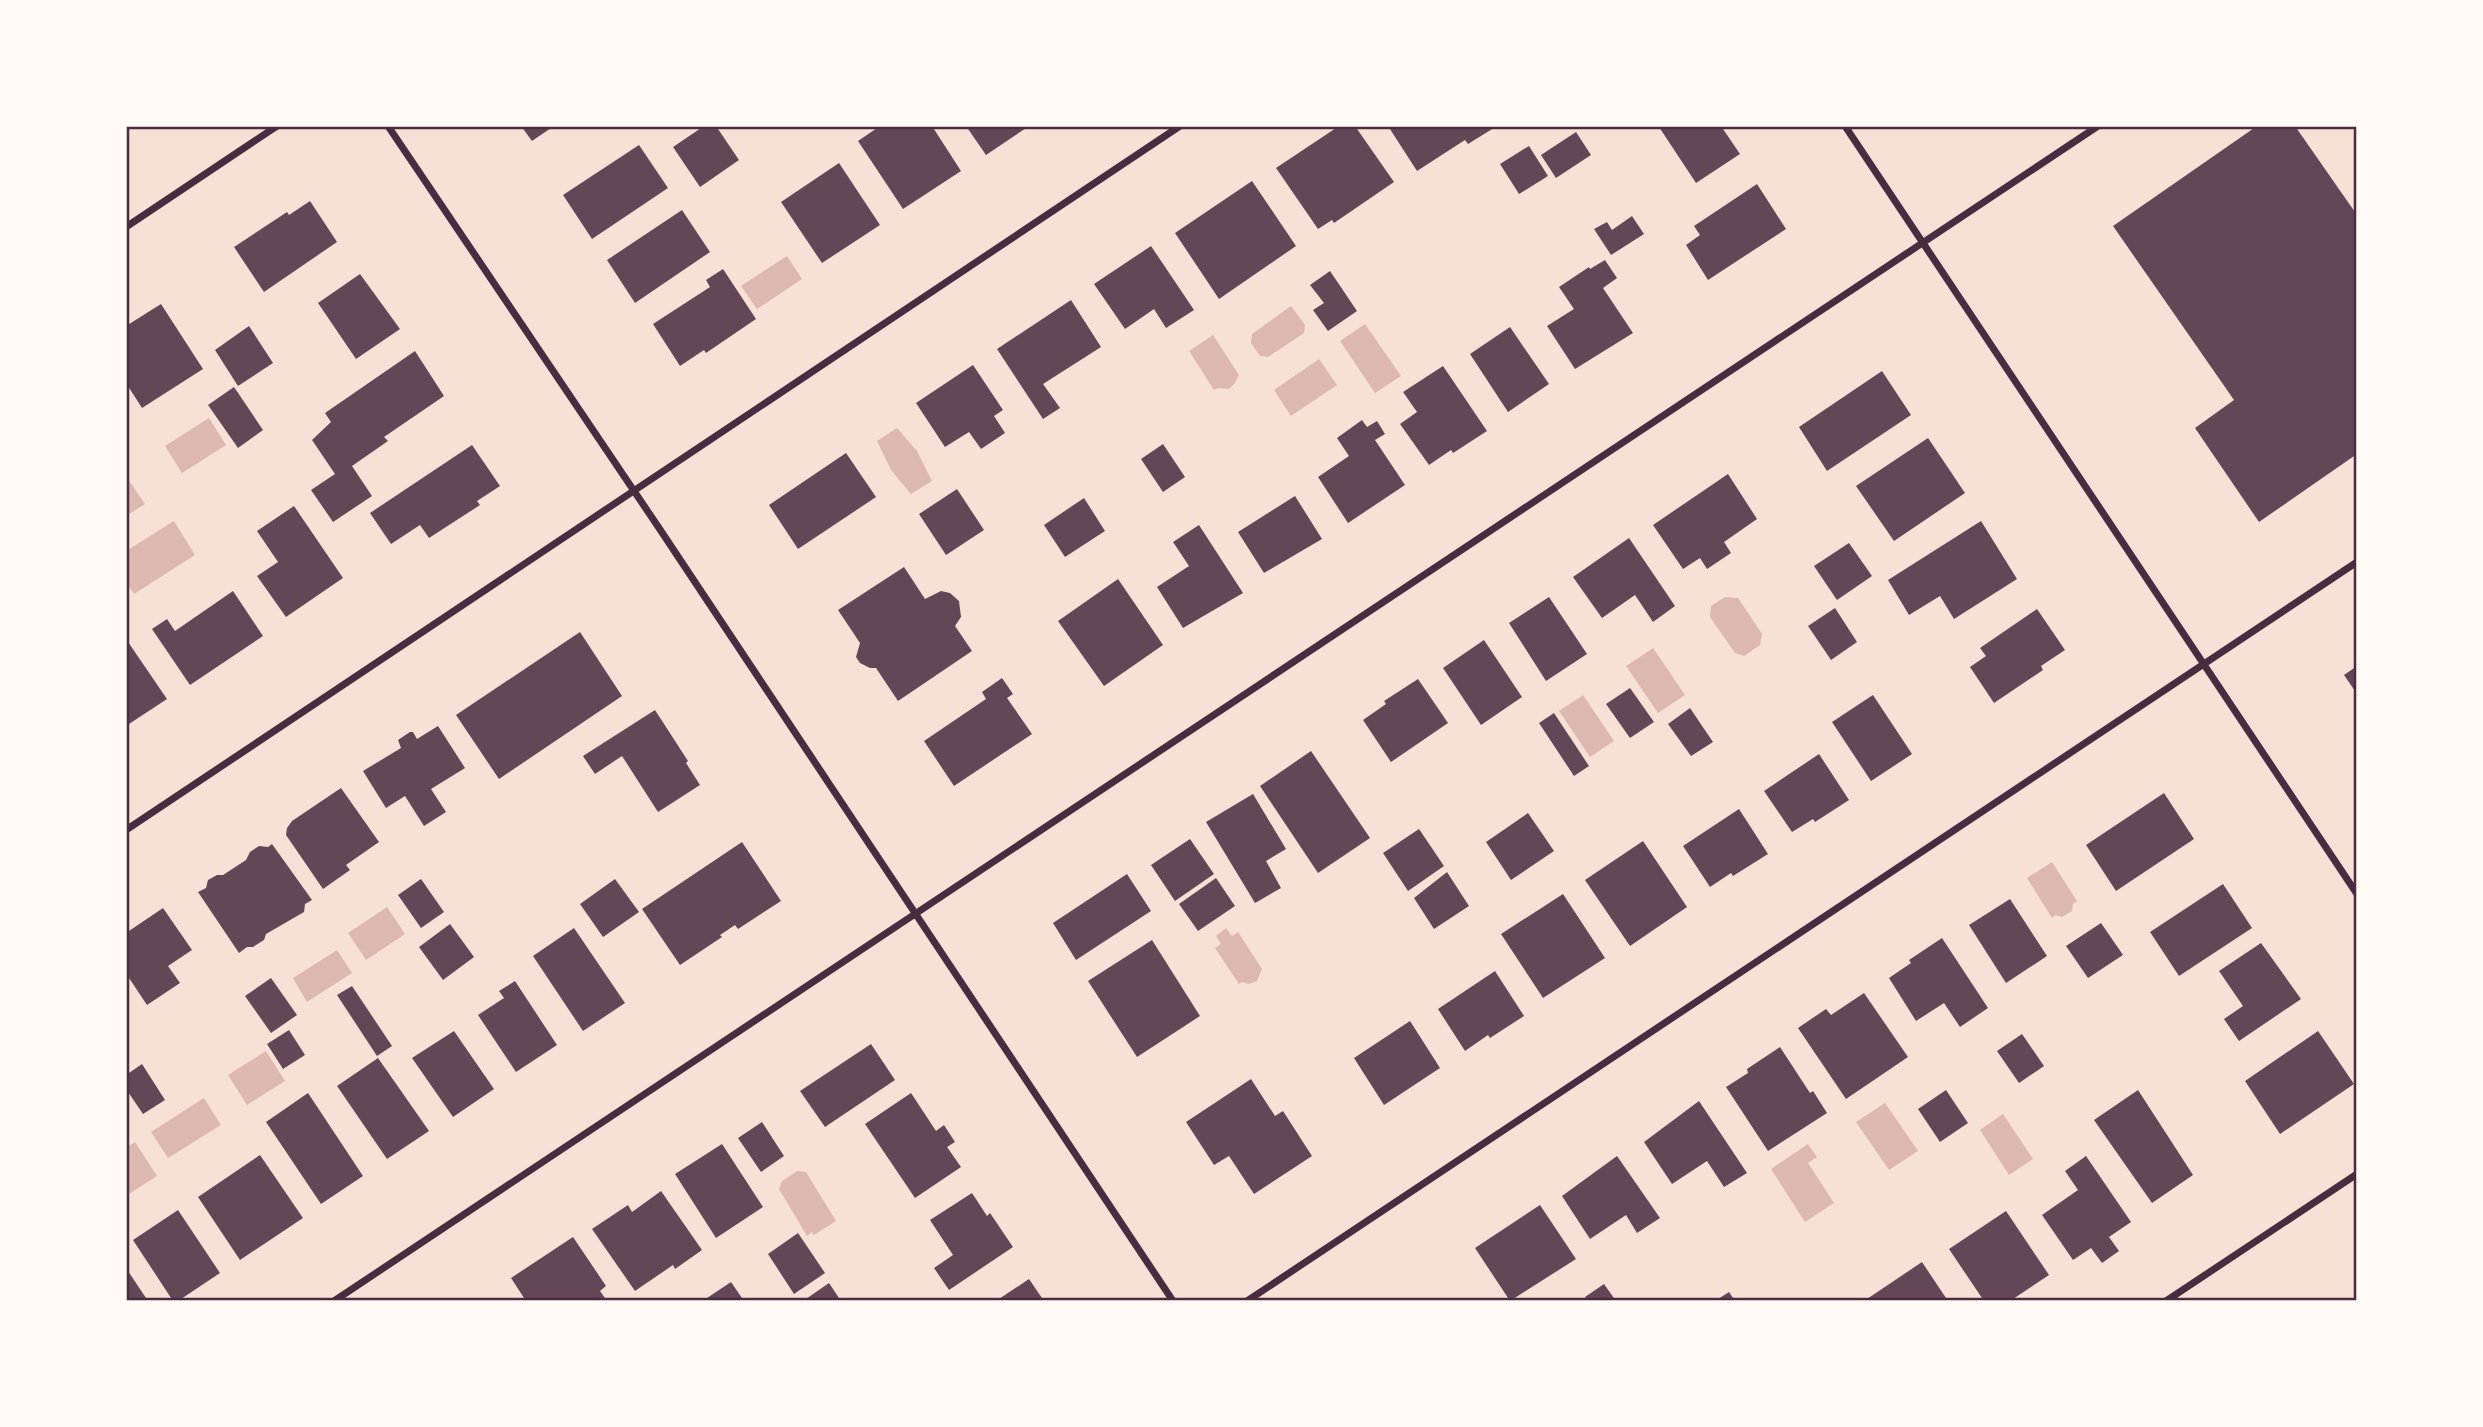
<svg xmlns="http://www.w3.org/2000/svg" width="2483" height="1427" font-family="Roboto,sans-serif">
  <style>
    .water { fill: #dcb8b0 }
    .building { fill: #644757 }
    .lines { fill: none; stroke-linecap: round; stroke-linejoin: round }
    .minor { stroke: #4a2c40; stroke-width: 7 }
    .neatline { fill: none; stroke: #4a2c40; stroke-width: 2.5 }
  </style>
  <rect width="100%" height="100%" fill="#f7e1d7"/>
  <path class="water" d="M787,256L802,279L757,309L741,286Z
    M1291,306L1305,325L1304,333L1268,357L1260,356L1251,343L1252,334Z
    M1365,324L1401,376L1375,393L1340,341Z
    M1213,335L1239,375L1235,383L1229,389L1218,388L1214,390L1189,351Z
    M1319,359L1337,385L1291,416L1274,390Z
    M209,418L226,445L182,473L165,446Z
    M897,428L917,451L932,481L911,494L891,470L877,441Z
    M126,476L145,504L126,516Z
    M174,521L195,555L134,594L126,582V551Z
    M1725,597L1738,598L1762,634L1760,645L1744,656L1735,653L1710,617L1711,606Z
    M1653,648L1685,695L1658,713L1626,666Z
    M1583,695L1614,741L1590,757L1559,711Z
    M2052,862L2077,901L2073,904L2072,911L2062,917L2055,915L2052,918L2027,878Z
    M387,907L405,934L366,960L348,933Z
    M1226,928L1232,936L1238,932L1262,969L1257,981L1249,984L1242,982L1239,984L1215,948L1221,944L1216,936Z
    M337,950L352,973L307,1002L293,978Z
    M266,1051L285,1081L247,1105L228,1075Z
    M204,1098L221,1125L168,1158L151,1132Z
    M1885,1103L1918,1151L1889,1170L1856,1122Z
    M2003,1114L2033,1159L2009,1175L1980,1130Z
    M135,1142L157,1176L126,1196V1148Z
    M1808,1144L1817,1157L1808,1163L1834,1203L1805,1222L1771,1169Z
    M797,1171L806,1172L836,1221L814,1235L812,1232L807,1236L779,1189L782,1181Z"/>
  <path class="building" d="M521,126H554L532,141Z
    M704,126H716L739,160L700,187L673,147Z
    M880,126H932L961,171L903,209L858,141Z
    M966,126H1029L986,155Z
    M1339,126H1355L1394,182L1334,223L1332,220L1318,229L1276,168Z
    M1388,126H1497L1468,144L1465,140L1417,171Z
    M1661,126H1721L1740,154L1696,183L1659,127Z
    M2257,126H2295L2357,215V454L2259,522L2195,428L2234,400L2113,226Z
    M1576,132L1591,155L1556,178L1541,155Z
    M639,145L668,188L592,239L563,195Z
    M1529,146L1548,176L1519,194L1500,164Z
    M839,163L880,225L822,263L781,202Z
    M1252,181L1296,246L1219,299L1175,233Z
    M1757,184L1786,229L1708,280L1686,245L1700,235L1694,226Z
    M310,201L337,242L264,292L234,247L287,212L289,215Z
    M682,210L710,252L635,303L607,260Z
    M1632,216L1644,234L1611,255L1594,229L1607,222L1612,230Z
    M1151,246L1194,310L1166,328L1154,309L1125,329L1094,284Z
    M1605,260L1617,278L1603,288L1633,333L1575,369L1547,326L1574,309L1559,287L1589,267L1590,269Z
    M723,269L756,319L706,353L704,350L680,366L653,324L710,287L706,280Z
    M1330,271L1357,311L1328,331L1313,310L1324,303L1310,285Z
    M360,274L400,329L356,359L318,303Z
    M1071,300L1101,347L1043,384L1060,408L1043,419L997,349Z
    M161,304L203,369L142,408L126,383V326Z
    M249,326L273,363L238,386L215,350Z
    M1510,327L1549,384L1508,412L1470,354Z
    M415,351L444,396L384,437L388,441L352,466L372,496L333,522L311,490L335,474L312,440L331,422L325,413Z
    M973,365L1003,410L994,416L1005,433L981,449L969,432L945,447L916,403Z
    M1443,366L1487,431L1453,453L1451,450L1429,465L1400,424L1417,412L1403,392Z
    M1882,371L1911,415L1827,471L1799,427Z
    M234,387L263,430L238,448L208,405Z
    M1362,420L1367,427L1377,421L1385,434L1375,440L1405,485L1348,523L1318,477L1349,456L1337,438Z
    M1928,438L1965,493L1894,541L1856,486Z
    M1163,444L1185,477L1163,492L1141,459Z
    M472,445L500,486L477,501L480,505L429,538L420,525L391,544L370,513Z
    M846,453L876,497L798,549L769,505Z
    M1728,474L1757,519L1724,542L1731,553L1707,569L1700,558L1683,569L1653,525Z
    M957,489L984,530L946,555L919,514Z
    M1295,496L1322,539L1264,573L1238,532Z
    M1084,498L1105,531L1065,557L1044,525Z
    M294,506L343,578L286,617L257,576L278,562L257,531Z
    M1981,521L2017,579L1954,619L1940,596L1909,615L1888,580Z
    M1199,525L1243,593L1183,628L1157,587L1189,566L1173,542Z
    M1629,538L1675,606L1653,622L1635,595L1602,618L1573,577Z
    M1849,543L1872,576L1837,600L1814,566Z
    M904,567L925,599L941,591L950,593L959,601L961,617L955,626L972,651L898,701L876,668H870L860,663L856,657L860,643L838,610Z
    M1118,579L1163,645L1104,686L1058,621Z
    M233,591L263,636L190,685L152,629L167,619L175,631Z
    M1549,597L1587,654L1546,681L1509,623Z
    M1835,608L1857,642L1831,660L1808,626Z
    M2037,609L2065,650L2041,666L2043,670L1994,703L1970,667L1986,656L1980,648Z
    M580,632L622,696L499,779L456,715Z
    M126,639L167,699L126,726Z
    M1484,640L1522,697L1481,725L1443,668Z
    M2357,666V694L2344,675Z
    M1002,678L1013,694L1007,698L1032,734L954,786L924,741L986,699L982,692Z
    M1418,679L1448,723L1391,762L1363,720L1386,704L1384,701Z
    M1630,688L1654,722L1630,738L1606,704Z
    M1873,695L1912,754L1871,781L1832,722Z
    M1690,708L1713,742L1691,756L1668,724Z
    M655,710L688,761L686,763L700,785L658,812L622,756L595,774L583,756Z
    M1554,713L1589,766L1574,776L1539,723Z
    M438,726L465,768L431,789L446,812L424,826L405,796L386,808L363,771L401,748L398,740L410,732H413L417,739Z
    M1311,751L1370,838L1318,873L1260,786Z
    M1819,754L1849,800L1815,822L1813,819L1792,832L1764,791Z
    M341,788L379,842L346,865L350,870L323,889L286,835L287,828L292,821Z
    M2164,793L2194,839L2116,891L2086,845Z
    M1253,794L1286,849L1266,861L1281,888L1255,903L1206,822Z
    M1739,809L1768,854L1733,876L1731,873L1710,887L1683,846Z
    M1528,813L1554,851L1511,880L1486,842Z
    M1419,829L1444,866L1408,891L1383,853Z
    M1190,839L1214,874L1175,901L1151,865Z
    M1643,841L1687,907L1630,946L1585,880Z
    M742,842L781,901L738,929L735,925L720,935L722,937L680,965L642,909Z
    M272,844L312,900L305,904L304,912L266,934L264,940L253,947H247L239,953L198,892L206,888L208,880L217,875H223L246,860L250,852L259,846L268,847Z
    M1447,872L1469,906L1434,929L1414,898Z
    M1127,874L1151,911L1076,960L1053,923Z
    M1216,878L1235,906L1198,931L1179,904Z
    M421,879L444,912L421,928L398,895Z
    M615,879L639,912L603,937L580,904Z
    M2223,884L2252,928L2179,976L2150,932Z
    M1563,894L1605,958L1543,998L1501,934Z
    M2010,899L2047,956L2006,983L1969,925Z
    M163,908L192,950L168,966L180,983L147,1005L129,978L126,979V933Z
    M2101,923L2123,955L2088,978L2066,946Z
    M450,924L474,957L443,980L419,947Z
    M574,928L625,1003L583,1031L533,956Z
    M1942,938L1988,1008L1960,1027L1944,1003L1916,1021L1889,978L1911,963L1909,960Z
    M1152,940L1200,1016L1137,1057L1088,981Z
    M2261,943L2301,999L2239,1041L2224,1019L2243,1006L2219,971Z
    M1495,971L1524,1016L1490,1038L1488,1035L1465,1051L1438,1009Z
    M271,978L297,1015L271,1033L245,996Z
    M515,981L557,1045L516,1072L478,1015L504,998L499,991Z
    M352,986L392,1046L377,1056L337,995Z
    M1864,993L1908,1057L1846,1099L1798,1028L1826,1009L1831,1015Z
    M1410,1021L1440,1068L1384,1105L1354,1058Z
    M289,1030L305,1055L283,1069L267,1044Z
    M454,1031L494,1089L453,1117L412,1058Z
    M2318,1031L2354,1084L2280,1134L2245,1081Z
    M2022,1034L2044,1066L2019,1083L1997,1051Z
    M871,1044L895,1080L825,1127L800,1091Z
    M1780,1047L1810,1093L1813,1091L1827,1113L1768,1151L1726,1087L1748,1073L1747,1069Z
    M378,1058L429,1131L387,1159L337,1086Z
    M142,1064L165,1100L143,1114L126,1089V1075Z
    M1251,1079L1275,1116L1283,1111L1312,1156L1254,1194L1229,1156L1214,1165L1186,1122Z
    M1946,1090L1968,1123L1940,1142L1918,1109Z
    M2138,1090L2193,1175L2152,1203L2094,1120Z
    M308,1093L363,1176L321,1204L266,1122Z
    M911,1093L936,1131L944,1125L955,1142L947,1147L961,1167L915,1198L865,1124Z
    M1699,1101L1747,1173L1724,1187L1707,1161L1672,1184L1644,1142Z
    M762,1122L784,1156L761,1172L738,1138Z
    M722,1144L763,1207L716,1238L675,1174Z
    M260,1155L303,1218L240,1260L198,1197Z
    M1617,1156L1660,1218L1637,1233L1626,1215L1590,1239L1562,1196Z
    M2086,1156L2131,1222L2109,1237L2119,1251L2102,1263L2091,1248L2073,1260L2042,1215L2078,1190L2065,1171Z
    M661,1191L702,1250L675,1269L673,1265L635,1291L592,1229L628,1205L632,1212Z
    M972,1193L987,1216L990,1213L1013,1247L949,1290L934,1268L953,1255L930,1220Z
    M1540,1205L1576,1259L1510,1301L1475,1248Z
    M178,1210L220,1273L178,1301H173L133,1240Z
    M2006,1211L2049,1275L2010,1301H1984L1949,1249Z
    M798,1233L825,1273L794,1294L768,1254Z
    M573,1237L606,1286L600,1291L607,1301H526L511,1278Z
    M1922,1262L1948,1301H1864Z
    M126,1268L148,1301H126Z
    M1029,1279L1044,1301H996Z
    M731,1282L744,1301H709L707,1298Z
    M829,1283L841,1301H803Z
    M1604,1284L1616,1301H1588L1585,1297Z
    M1729,1292L1735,1301H1715Z"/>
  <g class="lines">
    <path class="minor" d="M388,126L659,528L1173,1301
      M1845,126L2357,894
      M126,227L277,126
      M126,830L1180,126
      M334,1301L2098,126
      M1247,1301L2357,562
      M2166,1301L2357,1174"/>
  </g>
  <rect width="2483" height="1427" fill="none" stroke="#fffaf5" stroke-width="256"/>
  <rect x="128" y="128" width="2227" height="1171" class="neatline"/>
</svg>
